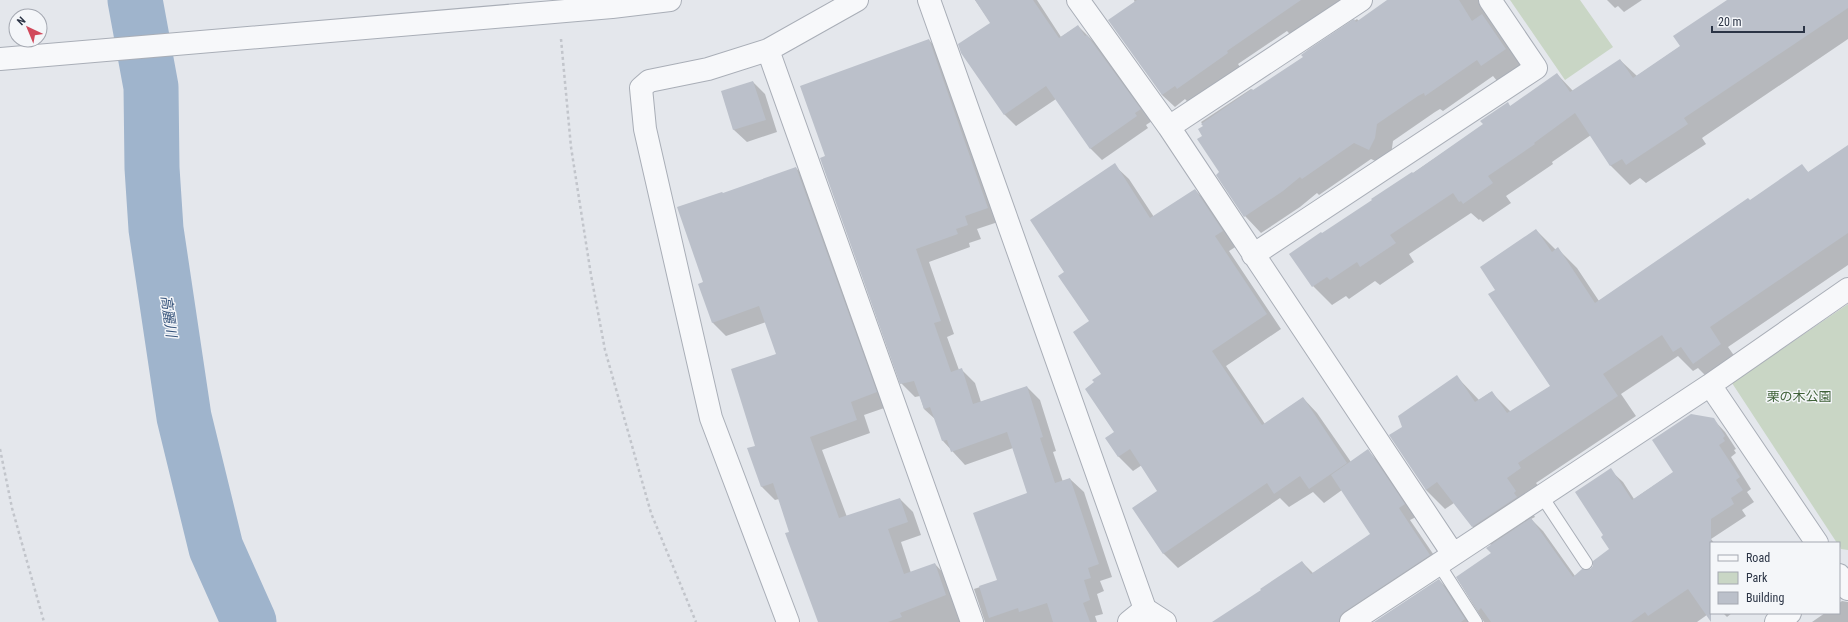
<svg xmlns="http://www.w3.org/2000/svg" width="1848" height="622" font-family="'Roboto Condensed','Noto Sans JP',sans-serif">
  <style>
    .green { fill: #c9d6c5 }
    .shadow { fill: #0003 }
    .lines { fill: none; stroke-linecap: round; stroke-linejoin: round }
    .river { stroke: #9fb4cc; stroke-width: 55 }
    .building { fill: #bbc0ca }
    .service-casing { stroke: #a9aeb7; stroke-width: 14 }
    .minor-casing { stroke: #a9aeb7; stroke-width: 24 }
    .tertiary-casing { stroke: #a9aeb7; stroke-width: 24 }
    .path { stroke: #c2c5cb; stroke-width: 2.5; stroke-dasharray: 3 3; stroke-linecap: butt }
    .service { stroke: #f7f8fa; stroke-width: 12 }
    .minor { stroke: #f7f8fa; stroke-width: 22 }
    .tertiary { stroke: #f7f8fa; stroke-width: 22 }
    .labels { text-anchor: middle; stroke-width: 3; stroke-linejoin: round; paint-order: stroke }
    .park-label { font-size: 13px; fill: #3f6138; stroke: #f4f6f9 }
    .water-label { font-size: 14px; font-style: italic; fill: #34527a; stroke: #f4f6f9 }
  </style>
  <rect width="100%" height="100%" fill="#e4e7ec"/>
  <path class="green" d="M1510,0H1580L1613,47L1565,80Z
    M1848,304V550L1841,549L1839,543H1837L1732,383Z"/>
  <path class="shadow" d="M975,0H1037L1061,37L1078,26L1099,47L1152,121L1146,125L1148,128L1102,160L1091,149L1056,99L1016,126L1005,115L962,53L991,23Z
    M1134,0H1348L1300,45L1287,31L1238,64L1249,80L1198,113L1185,99L1175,107L1162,95Z
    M1390,0H1502L1522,66L1498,82L1493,76L1443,111L1440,109L1435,112L1393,141L1391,155L1386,166L1371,159L1319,195L1317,193L1300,207L1261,233L1245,216L1221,173L1203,136L1204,126L1201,122L1251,89L1254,91L1304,57L1303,55L1357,19L1359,21Z
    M1607,0H1642L1624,12L1618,6L1615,8Z
    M1729,0H1848V39L1702,138L1706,144L1646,183L1640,178L1630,185L1611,166L1591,135L1552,162L1553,164L1506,196L1511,203L1483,222L1480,219L1479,220L1471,213L1409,254L1414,262L1380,285L1375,281L1349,299L1346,296L1332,305L1313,286L1323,234L1484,125L1508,104L1511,107L1557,74L1573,91L1620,60L1637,76L1681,46Z
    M929,40L942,54L1001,221L977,229L981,239L969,243L970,247L929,262L954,334L947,337L959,370L961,369L975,383L981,402L1027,387L1040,400L1056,451L1053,452L1063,482L1070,479L1084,492L1112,577L1100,581L1104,591L1097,594L1103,614L1095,616L1097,622H985L974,589L998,581L1028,494L1013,448L965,465L943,441L936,420L924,409L920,396L915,397L901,383L826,157Z
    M753,82L765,94L777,132L747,142L734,130L722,92Z
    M1848,146V265L1728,347L1740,364L1713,383L1698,368L1693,371L1678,356L1621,394L1636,416L1536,483L1539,487L1532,512L1535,517L1531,519L1543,531L1575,576L1590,570L1611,549L1605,536L1610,470L1623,482L1634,499L1674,472L1713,419L1725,432L1736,449L1734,450L1736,453L1731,457L1751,489L1747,492L1754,502L1742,510L1746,516L1711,539L1714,543H1711V612L1697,622H1484L1457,578L1492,554L1491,545L1473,527L1454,503L1445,509L1426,490L1403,427L1457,377L1479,400L1491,392L1511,412L1551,386L1496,290L1536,230L1556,250L1558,249L1577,268L1599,301L1802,166L1809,173Z
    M1114,165L1129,179L1154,217L1195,190L1209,204L1237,246L1229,251L1281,329L1226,366L1265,424L1303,398L1317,413L1351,462L1368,451L1380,463L1416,517L1410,520L1442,567L1359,622H1219L1302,562L1313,573L1372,534L1342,490L1324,503L1313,492L1289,507L1280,498L1178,568L1163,553L1159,491L1142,465L1133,471L1118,456L1115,432L1096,382L1102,374L1090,321L1065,273Z
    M796,168L809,181L890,406L864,415L870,433L822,450L847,517L900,499L913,512L921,535L901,542L911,573L935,564L948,578L967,622H819L779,499L775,500L762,487L757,446L777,355L766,322L726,336L713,323L704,283L723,194Z
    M1439,580L1451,592L1470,622H1375Z
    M1842,601L1848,602V622H1812L1825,613H1839V603Z
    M1723,613H1732L1727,617Z"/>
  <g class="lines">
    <path class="river" d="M135,0L151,87L152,168L156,229L184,417L216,548L249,622"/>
  </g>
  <path class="building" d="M975,0H1033L1059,38L1078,25L1085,36L1087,35L1141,109L1135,113L1137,116L1090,149L1046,86L1004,115L961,53L958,44L990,23Z
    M1137,0H1301L1227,51L1228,53L1177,89L1175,86L1162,95L1108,20Z
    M1387,0H1459L1472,21L1482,14L1506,49L1481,66L1477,60L1425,96L1424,93L1418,96L1377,124L1375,138L1369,150L1354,143L1302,179L1300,177L1283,191L1244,217L1216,175L1219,172L1197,139L1202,136L1198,129L1203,126L1201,124L1252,89L1253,90L1303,57L1301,55L1309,49L1354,19L1356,22Z
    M1727,0H1848V8L1684,118L1688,124L1626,165L1622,159L1610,166L1575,113L1534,143L1535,144L1488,176L1493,183L1463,204L1461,201L1459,202L1453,193L1390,235L1396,243L1360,267L1357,262L1330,280L1327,277L1312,287L1289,254L1321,232L1322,233L1372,200L1371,199L1412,172L1413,173L1483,124L1480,121L1508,102L1510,106L1557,73L1570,92L1620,59L1633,78L1680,46L1673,36Z
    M929,39L988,208L965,216L968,225L956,229L958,234L916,249L941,321L934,323L951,372L962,368L973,404L1027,386L1043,437L1040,438L1055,483L1070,478L1099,564L1088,568L1091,578L1084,580L1090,600L1083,603L1090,622H1053L1047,603L1019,612L1018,608L989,618L979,586L997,580L973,513L1027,493L1007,432L951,452L947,440L942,441L930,407L924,409L914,381L900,384L820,158L825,156L800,86Z
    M753,81L766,120L733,130L721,91Z
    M1848,145V233L1710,327L1721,344L1693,364L1681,347L1673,352L1662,335L1603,374L1618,396L1518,463L1521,468L1507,478L1516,491L1514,493L1517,497L1472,527L1437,482L1426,490L1389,435L1402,427L1398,416L1457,375L1475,402L1492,391L1507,413L1550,386L1488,294L1495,290L1480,267L1536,229L1552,252L1558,247L1595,303L1748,198L1750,200L1802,164L1808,172Z
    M1115,163L1150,218L1195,189L1223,231L1215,236L1267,314L1212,351L1262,425L1303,397L1347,463L1309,489L1300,476L1274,494L1267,483L1163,554L1132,508L1157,491L1130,449L1118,457L1105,438L1114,432L1085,389L1094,382L1092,380L1101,374L1073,332L1089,321L1058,276L1064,272L1030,220Z
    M796,167L877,392L851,402L857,420L810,437L839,518L900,498L908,522L888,529L904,574L935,563L946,595L900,613L902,617L888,622H818L785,533L789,532L773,483L761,487L747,448L755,446L731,369L776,354L759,306L712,323L698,284L703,282L677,207L722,192L723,193Z
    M1691,414L1714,418L1725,436L1723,438L1725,441L1719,445L1740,477L1736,480L1743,490L1731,498L1734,504L1711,519V622L1688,589L1648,616L1645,612L1631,622H1491L1481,608L1478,611L1456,577L1491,553L1486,548L1531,518L1573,577L1582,569H1590L1593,566V561L1609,549L1601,537L1603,535L1575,492L1611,468L1632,500L1673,472L1652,440Z
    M1368,449L1405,504L1399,508L1430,555L1344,612L1340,616L1339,622H1212L1261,590L1260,589L1302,561L1311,574L1370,534L1331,475Z
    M1439,579L1465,619L1461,622H1374Z"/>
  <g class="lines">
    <g class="service-casing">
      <path id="service" d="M1541,495L1586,563
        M1438,563L1476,622"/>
    </g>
    <g class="minor-casing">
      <path id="minor" d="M857,0L768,50L972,622
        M929,0L1145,609L1165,622
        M1078,0L1169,127L1453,554
        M768,50L708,69L649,81L641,88L645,129L711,418L788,622
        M1169,127L1361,0
        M1253,255L1536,68L1490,0
        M1710,385L1817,543
        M1839,575L1848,589
        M1129,622L1145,609
        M1351,622L1710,385L1848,289
        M1776,622L1790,613"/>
    </g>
    <g class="tertiary-casing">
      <path id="tertiary" d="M0,59L612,7L670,0"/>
    </g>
    <path class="path" d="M561,39L571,147L591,275L605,350L651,513L696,622
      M0,449L12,508L44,622"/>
    <use href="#service" class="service"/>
    <use href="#minor" class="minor"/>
    <use href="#tertiary" class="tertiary"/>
  </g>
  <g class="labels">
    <g class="park-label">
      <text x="1799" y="401">栗の木公園</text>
    </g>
    <g class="water-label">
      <text transform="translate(169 316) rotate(82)" y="5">高麗川</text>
    </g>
  </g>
  <rect x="1710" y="542" width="130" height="72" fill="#f4f6f9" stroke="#a4a8b1"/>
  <rect x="1718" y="555" width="20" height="6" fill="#f7f8fa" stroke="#a4a8b1"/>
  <text x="1746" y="562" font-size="12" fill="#2b3445">Road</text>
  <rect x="1718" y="572" width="20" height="12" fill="#c9d6c5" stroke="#a4a8b1"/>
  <text x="1746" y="582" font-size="12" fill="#2b3445">Park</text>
  <rect x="1718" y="592" width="20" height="12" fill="#bbc0ca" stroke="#a4a8b1"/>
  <text x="1746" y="602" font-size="12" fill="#2b3445">Building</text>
  <g transform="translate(28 28) rotate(316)"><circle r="19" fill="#f4f6f9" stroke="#a4a8b1"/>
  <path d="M0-3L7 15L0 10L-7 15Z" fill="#d1495b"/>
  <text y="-6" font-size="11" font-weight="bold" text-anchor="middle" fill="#2b3445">N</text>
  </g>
  <path d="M1712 26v6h92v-6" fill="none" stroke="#2b3445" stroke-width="2"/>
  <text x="1718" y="26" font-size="12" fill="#2b3445" stroke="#f4f6f9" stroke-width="3" paint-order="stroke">20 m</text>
</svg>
